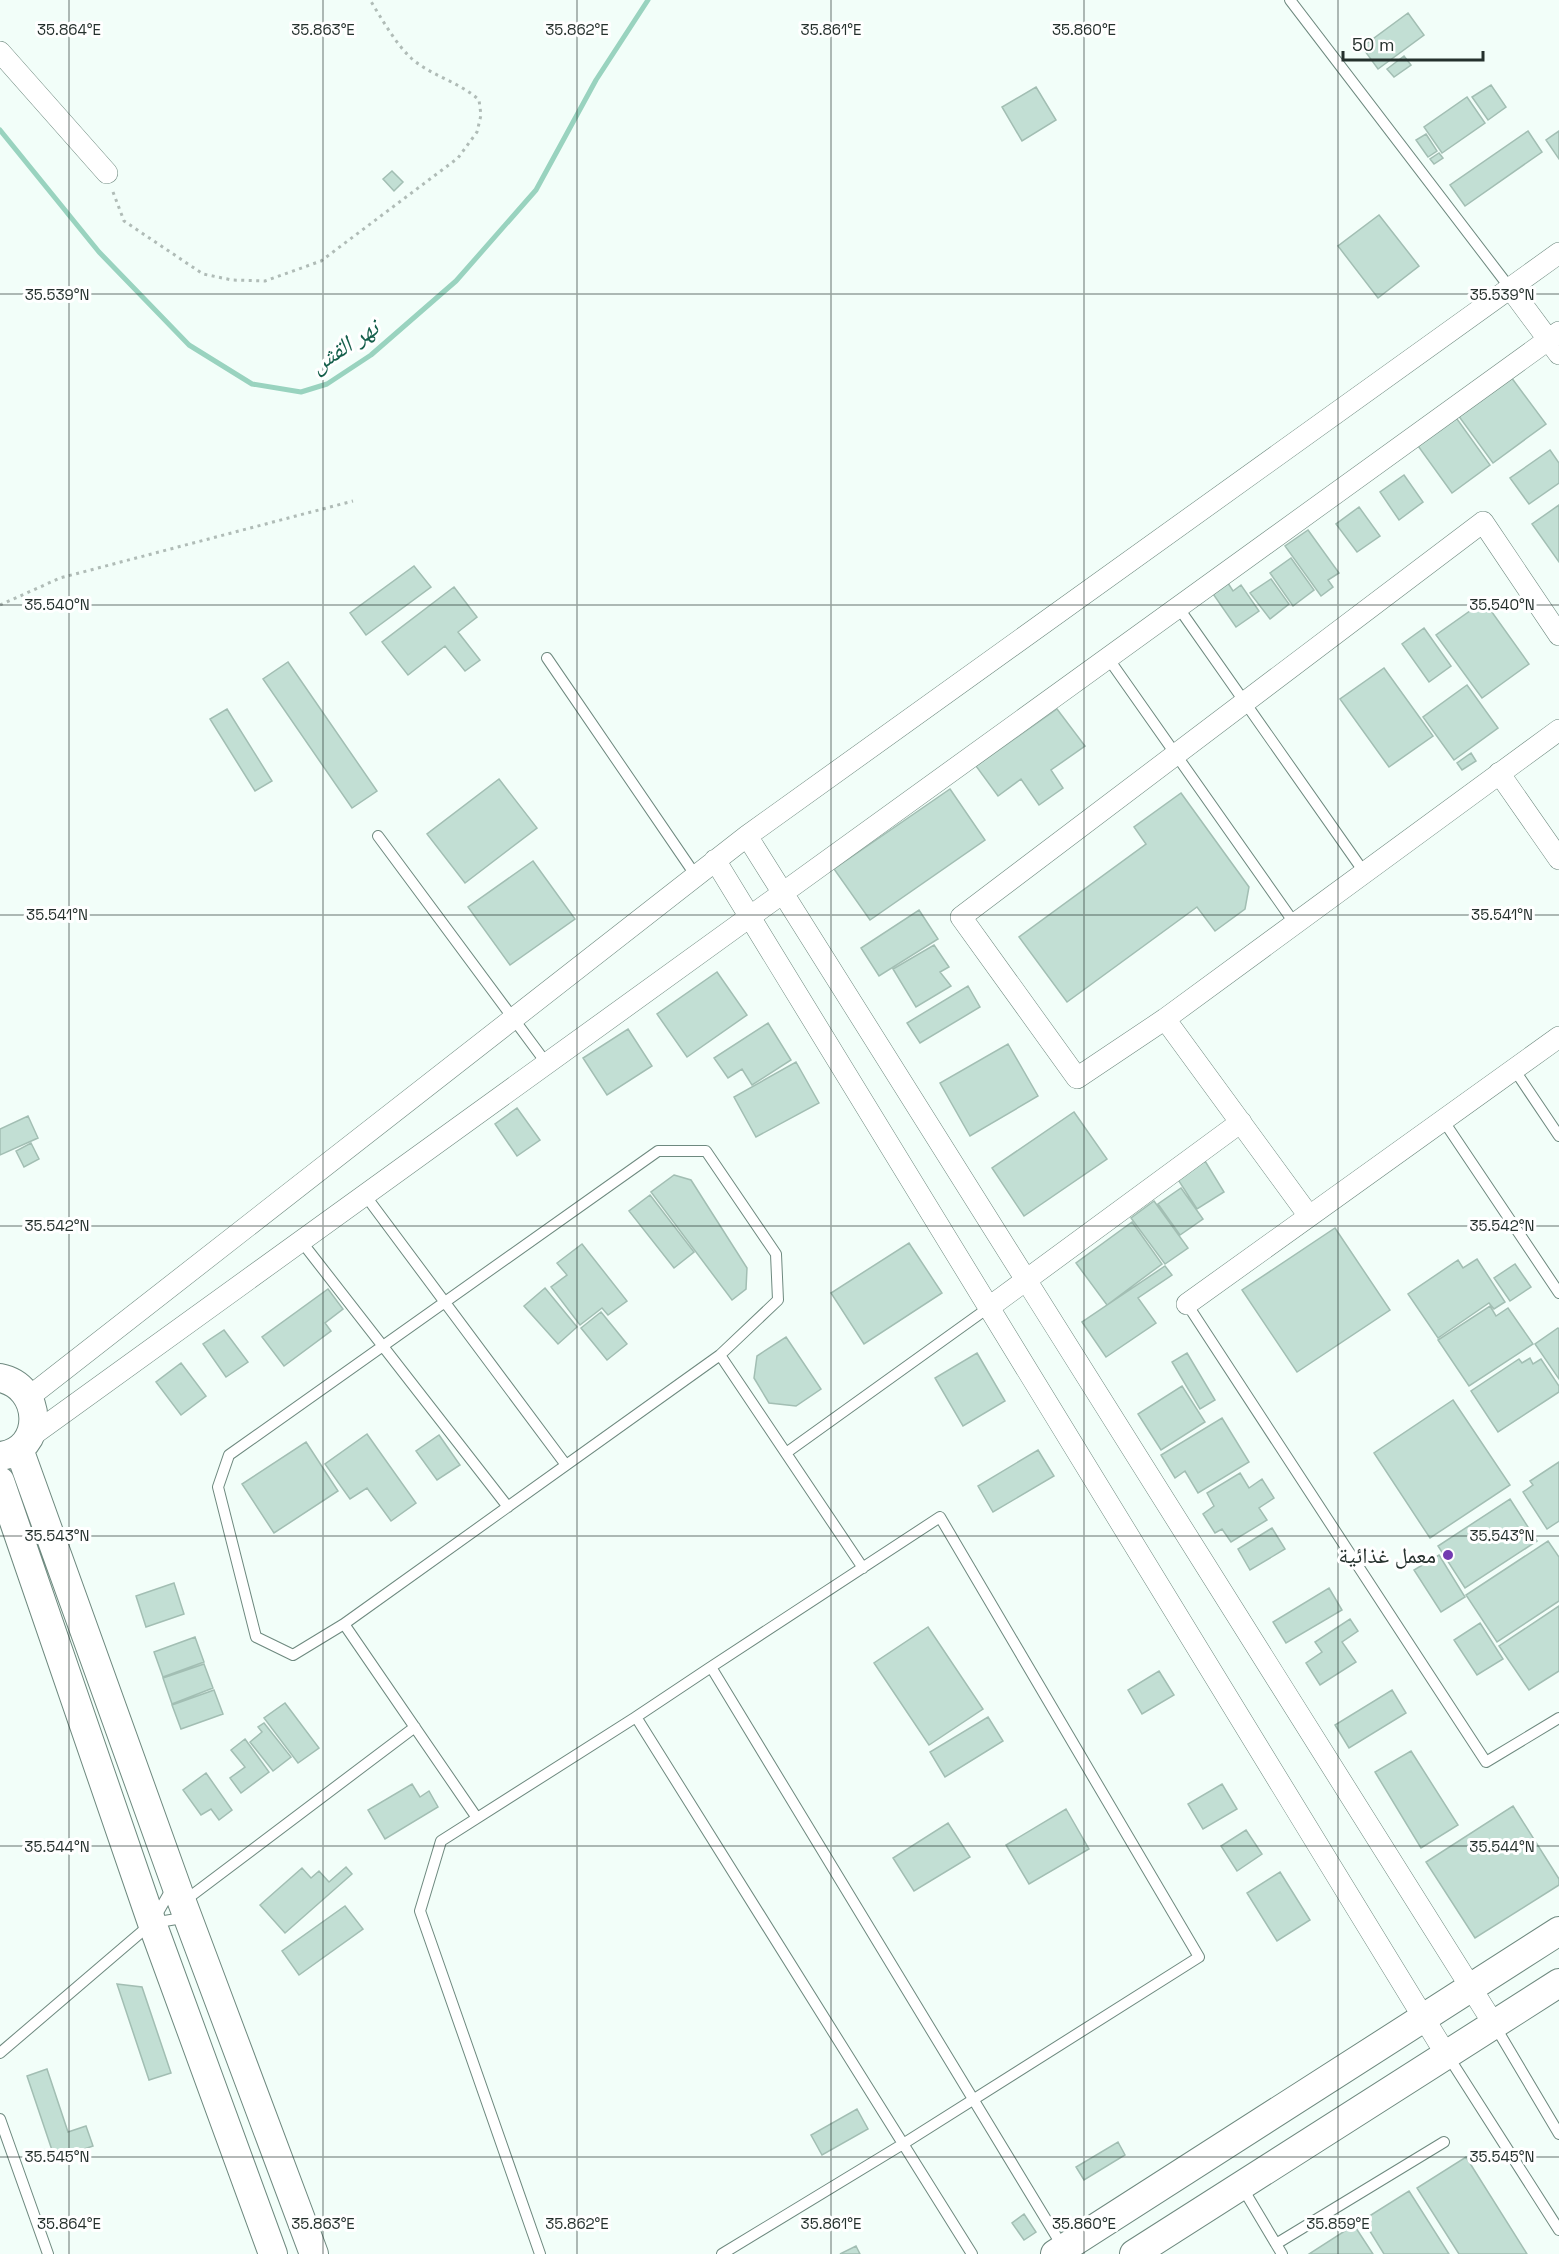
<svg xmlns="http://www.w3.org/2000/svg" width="1559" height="2254" font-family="'Space Grotesk','Noto Naskh Arabic',sans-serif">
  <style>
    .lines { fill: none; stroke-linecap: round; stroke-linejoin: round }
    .stream { stroke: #99d3bf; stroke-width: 5 }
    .building { fill: #c2dfd4; stroke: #a2beb3; stroke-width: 1.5 }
    .lane-casing { stroke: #6e897f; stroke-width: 12 }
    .street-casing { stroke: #6e897f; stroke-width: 22 }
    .secondary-casing { stroke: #6e897f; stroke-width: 30 }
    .path { stroke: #b0bcb7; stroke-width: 3; stroke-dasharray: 3 4.5; stroke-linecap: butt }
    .lane { stroke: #fff; stroke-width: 10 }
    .street { stroke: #fff; stroke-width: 21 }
    .secondary { stroke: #fff; stroke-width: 28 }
    .ticks { fill: none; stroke: #25312d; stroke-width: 1.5; stroke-opacity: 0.45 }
    .poi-dot { fill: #733bb1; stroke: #fff; stroke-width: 2 }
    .labels { text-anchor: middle; stroke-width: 6; stroke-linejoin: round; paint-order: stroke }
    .poi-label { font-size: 22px; fill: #25312d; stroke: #fff; text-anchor: end }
    .water-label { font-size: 24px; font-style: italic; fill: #155f4b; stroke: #fff }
    .ticks-label { font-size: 15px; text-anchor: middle; fill: #25312d; stroke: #fff; stroke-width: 6; stroke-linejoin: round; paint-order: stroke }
  </style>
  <rect width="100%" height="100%" fill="#f2fef9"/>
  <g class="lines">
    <path class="stream" d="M0,130L99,252L189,345L252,384L301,392L327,384L371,355L456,281L536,190L596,80L648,0"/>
  </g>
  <path class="building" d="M1408,13L1424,35L1378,69L1362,47Z
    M1404,56L1411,65L1394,77L1387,69Z
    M1491,85L1506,107L1488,120L1472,97Z
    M1036,87L1056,120L1022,141L1002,107Z
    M1467,97L1485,123L1442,153L1424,127Z
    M1528,131L1542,152L1465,206L1450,185Z
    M1559,131V159L1546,140Z
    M1426,134L1437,151L1428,157L1416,140Z
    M1439,153L1443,158L1434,164L1430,159Z
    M392,171L403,182L394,191L383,179Z
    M1379,215L1419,266L1378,298L1338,246Z
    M1508,373L1546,424L1493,463L1455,411Z
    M1452,412L1490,465L1452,493L1413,439Z
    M1550,450L1559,463V483L1529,504L1510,478Z
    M1404,475L1423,502L1399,520L1380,492Z
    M1559,505V562L1532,524Z
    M1359,507L1380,536L1357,552L1336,524Z
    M1308,530L1339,573L1328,580L1333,587L1321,596L1285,546Z
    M1291,558L1314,590L1293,606L1270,573Z
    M414,566L431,587L366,635L350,613Z
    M1271,579L1289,604L1270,619L1250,593Z
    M1226,580L1233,591L1241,585L1259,611L1236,627L1211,591Z
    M454,587L477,617L458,632L480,660L465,671L445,646L408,675L382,642Z
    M1484,601L1529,664L1482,698L1436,635Z
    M1424,628L1451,666L1429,682L1402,644Z
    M288,662L377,791L352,808L263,679Z
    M1384,668L1433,736L1389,767L1340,699Z
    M1467,685L1498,728L1454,760L1423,717Z
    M227,709L272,781L255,791L210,719Z
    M1057,709L1085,746L1051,770L1063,788L1039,805L1021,779L998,796L976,766Z
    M1471,753L1476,761L1462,770L1457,763Z
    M499,779L537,828L465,883L427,834Z
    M950,789L985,840L870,920L834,869Z
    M1181,793L1249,887L1245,909L1215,931L1197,907L1067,1002L1019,937L1146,844L1134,827Z
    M533,861L575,919L510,965L468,907Z
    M919,910L938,939L879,976L861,948Z
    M934,945L949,967L940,972L951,986L916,1007L893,969Z
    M717,972L747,1015L687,1057L657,1014Z
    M968,986L980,1007L920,1043L907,1023Z
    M768,1023L791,1060L752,1085L742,1069L728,1078L714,1058Z
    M628,1029L652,1066L607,1095L583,1058Z
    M1008,1044L1038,1096L970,1136L940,1083Z
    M796,1062L819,1103L756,1137L734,1097Z
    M517,1108L540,1140L517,1156L495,1124Z
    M1074,1112L1107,1159L1024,1216L992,1168Z
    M28,1116L38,1138L0,1155V1129Z
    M31,1143L39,1159L24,1167L16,1151Z
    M1205,1161L1224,1192L1197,1209L1177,1178Z
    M674,1175L691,1180L747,1268L746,1289L732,1300L651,1192Z
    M1181,1188L1203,1219L1180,1235L1158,1204Z
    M650,1195L694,1252L674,1268L629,1211Z
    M1154,1201L1188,1248L1165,1264L1131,1218Z
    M1132,1222L1162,1264L1107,1305L1076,1263Z
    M1335,1228L1390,1310L1297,1372L1242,1290Z
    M909,1243L942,1293L864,1344L831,1293Z
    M582,1244L627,1301L608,1315L602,1308L580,1325L551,1287L567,1275L557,1263Z
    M1477,1259L1505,1302L1494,1309L1489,1303L1438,1338L1408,1294L1458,1260L1463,1268Z
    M1515,1264L1531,1287L1510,1301L1494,1278Z
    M1165,1266L1172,1275L1138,1298L1156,1323L1106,1357L1082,1322Z
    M545,1288L577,1327L558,1344L524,1306Z
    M328,1289L343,1309L325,1323L331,1331L284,1366L262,1337Z
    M1490,1306L1496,1316L1508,1308L1533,1344L1469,1386L1438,1340Z
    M601,1312L627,1344L607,1360L581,1328Z
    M1558,1328L1559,1329V1379L1535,1344Z
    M224,1330L248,1362L226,1377L203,1344Z
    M786,1337L821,1389L796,1406L769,1403L754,1378L757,1356Z
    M977,1353L1005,1401L963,1426L935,1378Z
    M1187,1353L1215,1400L1200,1409L1172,1362Z
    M1530,1358L1533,1364L1541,1359L1559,1386V1392L1498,1432L1471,1391L1519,1359L1522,1363Z
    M181,1363L206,1396L181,1415L156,1382Z
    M1182,1386L1205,1422L1161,1450L1138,1414Z
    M1453,1400L1510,1485L1430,1538L1374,1453Z
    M1222,1418L1249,1462L1198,1493L1185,1471L1175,1478L1161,1455Z
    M367,1434L416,1503L391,1521L367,1488L350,1499L325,1464Z
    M439,1435L460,1465L437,1480L416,1451Z
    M306,1442L338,1491L274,1533L242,1484Z
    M1038,1450L1054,1476L993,1512L978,1486Z
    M1559,1462V1521L1547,1529L1523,1492L1533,1485L1530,1481Z
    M1240,1473L1249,1488L1262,1479L1274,1498L1259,1508L1267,1520L1231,1542L1222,1529L1215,1533L1203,1514L1214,1506L1207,1493Z
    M1510,1499L1537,1541L1465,1588L1438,1546Z
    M1272,1528L1285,1549L1250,1570L1238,1549Z
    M1548,1541L1559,1557V1601L1497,1642L1466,1595Z
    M1439,1555L1465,1597L1441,1612L1414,1570Z
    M174,1583L184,1614L146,1627L136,1596Z
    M1329,1588L1342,1610L1286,1643L1273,1622Z
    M1559,1606V1671L1529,1690L1499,1646Z
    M1350,1619L1358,1631L1342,1642L1356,1662L1320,1685L1306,1663L1322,1652L1315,1642Z
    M1480,1623L1503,1659L1477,1675L1454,1640Z
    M928,1627L983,1709L929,1745L874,1663Z
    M195,1637L204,1662L163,1677L154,1652Z
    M204,1664L213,1688L172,1704L163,1678Z
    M1159,1671L1174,1695L1142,1714L1128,1690Z
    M214,1690L223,1714L181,1729L172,1705Z
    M1392,1690L1406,1713L1349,1748L1335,1725Z
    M285,1703L319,1748L298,1763L264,1718Z
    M988,1717L1003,1741L945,1777L930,1752Z
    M264,1723L291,1757L273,1771L250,1742L262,1732L258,1727Z
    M245,1739L269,1772L241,1793L230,1778L245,1767L231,1750Z
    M1411,1751L1458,1825L1421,1848L1375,1772Z
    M206,1773L232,1810L219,1820L211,1809L201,1815L183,1790Z
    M412,1784L420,1797L429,1791L438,1807L385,1839L368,1810Z
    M1222,1784L1237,1809L1203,1829L1188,1804Z
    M1513,1806L1559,1879V1885L1475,1938L1426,1862Z
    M1066,1809L1089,1849L1029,1884L1006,1845Z
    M948,1823L970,1857L914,1891L893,1858Z
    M1246,1830L1262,1854L1237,1871L1221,1846Z
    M346,1867L352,1874L285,1933L260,1905L302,1868L311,1878L319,1871L329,1882Z
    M1280,1872L1310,1920L1277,1941L1247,1893Z
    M345,1906L363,1929L299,1975L282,1951Z
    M117,1984L142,1987L171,2073L149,2080Z
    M47,2069L68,2132L86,2126L93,2146L55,2159L27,2076Z
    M857,2109L868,2129L822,2155L811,2135Z
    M1118,2142L1125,2155L1084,2180L1076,2167Z
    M1466,2157L1527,2254H1459L1417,2188Z
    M1409,2191L1449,2254H1384L1363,2220Z
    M1024,2214L1036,2232L1024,2240L1012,2223Z
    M1354,2225L1373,2254H1309Z
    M856,2246L860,2254H840Z"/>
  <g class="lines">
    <g class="lane-casing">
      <path id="lane" d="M1290,0L1510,288
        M1178,607L1364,872
        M547,658L696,876
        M1108,658L1295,924
        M378,836L547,1064
        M1514,1069L1559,1136
        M1443,1120L1559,1293
        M365,1195L566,1465
        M301,1241L508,1507
        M1187,1304L1486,1762L1559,1718
        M786,1453L988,1308
        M344,1624L293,1655L256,1637L218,1487L229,1455L658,1151H706L776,1254L778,1300L720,1355
        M711,1667L940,1517L1199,1957L903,2144L722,2254
        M477,1818L344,1624L720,1355L863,1568
        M183,1902L415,1727
        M153,1923L188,1917
        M1495,2026L1559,2134
        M0,2053L152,1923L172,1888
        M1448,2056L1559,2230
        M0,2119L48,2254
        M1242,2187L1282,2254
        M1276,2244L1444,2142
        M540,2254L420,1911L441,1841L636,1717
        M972,2254L636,1717L711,1667L1064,2249"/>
    </g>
    <g class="street-casing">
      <path id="street" d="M0,52L107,173
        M1510,288L1559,354
        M1559,635L1483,522L961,917L1077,1078L1165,1019L1559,730
        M1499,773L1559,859
        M747,836L1495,2026
        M715,860L1447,2056
        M1165,1019L1309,1216
        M1187,1304L1559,1037
        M988,1308L1241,1122
        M29,1397L747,836L1559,253
        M30,1437L1559,332"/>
    </g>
    <g class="secondary-casing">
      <path id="secondary" d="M0,1378C43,1386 46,1451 0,1456
        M19,1449L182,1902L314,2254
        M0,1481L152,1923L273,2254
        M1055,2254L1559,1931
        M1134,2254L1559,1983"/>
    </g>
    <path class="path" d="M113,192L124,221L203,274L232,280L265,281L321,261L458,158L477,132L481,115L479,100C460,82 431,76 411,58C395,43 382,19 370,0
      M0,605L60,578L353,501"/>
    <use href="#lane" class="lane"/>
    <use href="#street" class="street"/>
    <use href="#secondary" class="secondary"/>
  </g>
  <path class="ticks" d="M69,0V2254M323,0V2254M577,0V2254M831,0V2254M1084,0V2254M1338,0V2254M0,294H1559M0,605H1559M0,915H1559M0,1226H1559M0,1536H1559M0,1846H1559M0,2157H1559"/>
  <circle class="poi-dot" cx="1448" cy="1555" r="6"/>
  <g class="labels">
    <g class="poi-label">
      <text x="1436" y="1563">معمل غذائية</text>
    </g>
    <g class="water-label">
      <text transform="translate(344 346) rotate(-33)" y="8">نهر القش</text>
    </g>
  </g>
  <g class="ticks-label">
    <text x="69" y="35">35.864°E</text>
    <text x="323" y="35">35.863°E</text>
    <text x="577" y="35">35.862°E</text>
    <text x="831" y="35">35.861°E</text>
    <text x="1084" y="35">35.860°E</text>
    <text x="1502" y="300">35.539°N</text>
    <text x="57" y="300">35.539°N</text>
    <text x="1502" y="610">35.540°N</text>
    <text x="57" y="610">35.540°N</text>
    <text x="1502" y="920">35.541°N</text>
    <text x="57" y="920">35.541°N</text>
    <text x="1502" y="1231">35.542°N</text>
    <text x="57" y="1231">35.542°N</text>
    <text x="1502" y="1541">35.543°N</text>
    <text x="57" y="1541">35.543°N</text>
    <text x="1502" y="1852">35.544°N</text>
    <text x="57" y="1852">35.544°N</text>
    <text x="1502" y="2162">35.545°N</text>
    <text x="57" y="2162">35.545°N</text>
    <text x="69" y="2229">35.864°E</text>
    <text x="323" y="2229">35.863°E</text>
    <text x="577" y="2229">35.862°E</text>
    <text x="831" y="2229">35.861°E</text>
    <text x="1084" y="2229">35.860°E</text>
    <text x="1338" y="2229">35.859°E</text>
  </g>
  <path d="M1343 51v9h140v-9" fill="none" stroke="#25312d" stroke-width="3"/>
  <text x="1352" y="51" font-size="18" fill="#25312d" stroke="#ffffff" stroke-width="4.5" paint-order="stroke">50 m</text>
</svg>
